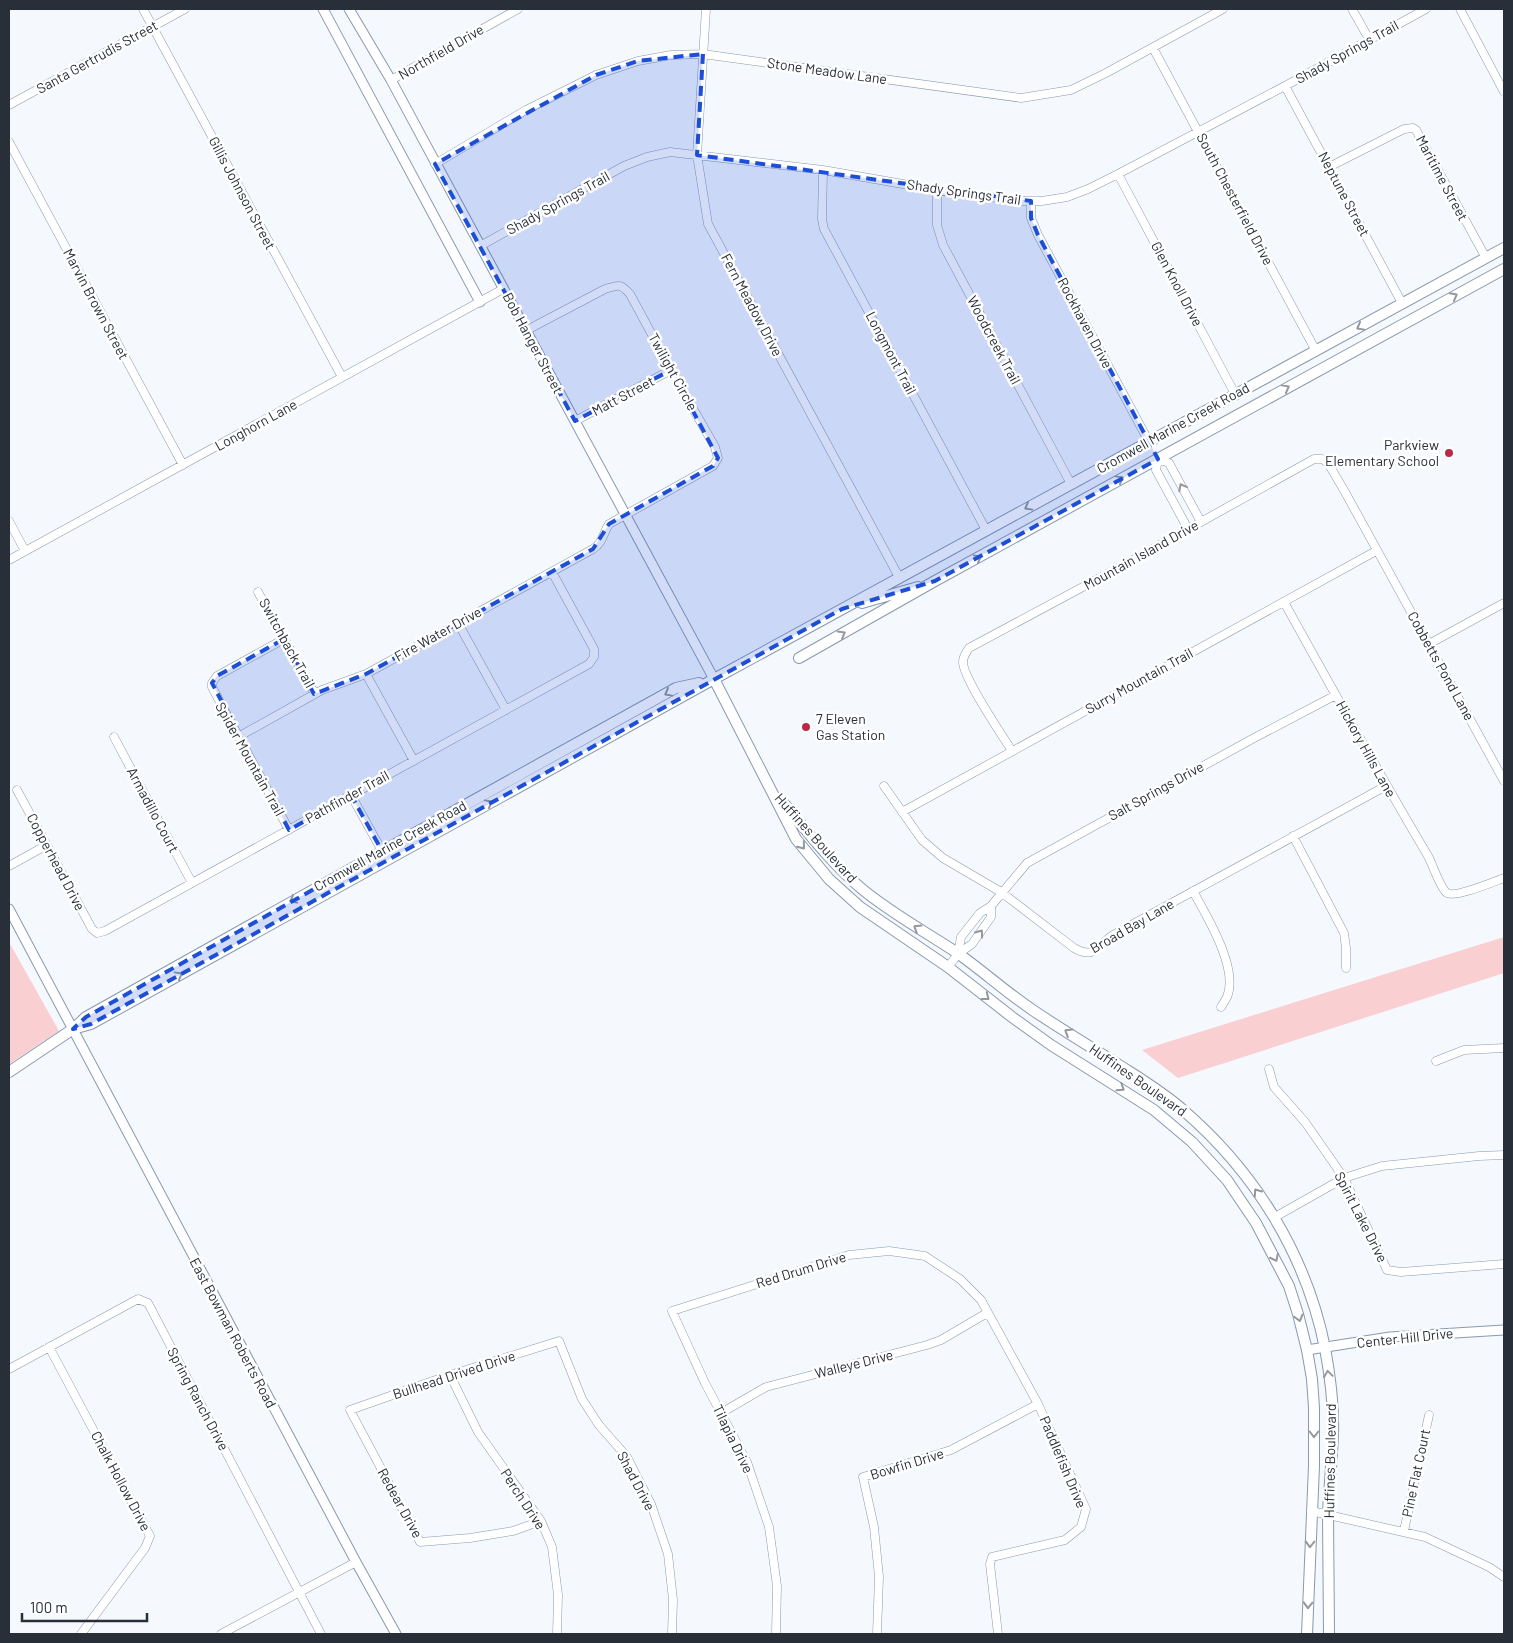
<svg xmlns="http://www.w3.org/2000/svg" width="1513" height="1643" font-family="Barlow,sans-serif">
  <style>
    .green { fill: #f9cfd1 }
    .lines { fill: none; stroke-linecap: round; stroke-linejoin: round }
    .minor-casing { stroke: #8899b0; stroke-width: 9 }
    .tertiary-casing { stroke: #8899b0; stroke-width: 11 }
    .secondary-casing { stroke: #8899b0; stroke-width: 12 }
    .minor { stroke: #fff; stroke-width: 8 }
    .tertiary { stroke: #fff; stroke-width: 9 }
    .secondary { stroke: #fff; stroke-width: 10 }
    .oneway { stroke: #94979c }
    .marked { fill: #1d4ed8; fill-opacity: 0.2; stroke: #1d4ed8; stroke-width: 4; stroke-dasharray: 10 6; stroke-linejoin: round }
    .poi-dot { fill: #ba2945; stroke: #fff; stroke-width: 2 }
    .labels { text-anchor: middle; stroke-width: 5; stroke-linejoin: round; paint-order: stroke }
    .street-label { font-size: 14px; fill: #282f38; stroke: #fff }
    .poi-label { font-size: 14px; fill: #282f38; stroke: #fff; text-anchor: end }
  </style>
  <rect width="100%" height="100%" fill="#f5f9fe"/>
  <path class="green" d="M1504,937V973L1178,1078L1142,1050Z
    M9,942L59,1031L9,1064Z"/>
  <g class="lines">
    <g class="minor-casing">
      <path id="minor" d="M143,9L342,377
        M706,9L697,155L708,224L899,577
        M1352,9L1369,39
        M1460,9L1504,92
        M1153,48L1316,351
        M391,80L518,9
        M1285,86L1402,303
        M9,105L185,9
        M9,142L183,465
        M435,164L526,110L596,75L638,61L671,55L703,54L1021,98L1071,90L1106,73L1223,9
        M1329,167L1404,129L1413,128L1416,130L1486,258
        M823,170L822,219L824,229L986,530
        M1118,174L1235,394
        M937,190V225L943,245L1071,484
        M1031,201V218L1038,235L1149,442
        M480,246L624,166L647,157L670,152L823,170L937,190L1019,201H1042L1067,197L1088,189L1118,174L1285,86L1426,9
        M575,421L671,370
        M9,521L25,551
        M1188,529L1156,470L1158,459L1169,463L1201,522
        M9,560L503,289
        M258,592L315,694
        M1284,602C1331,687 1378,772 1428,856C1433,865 1440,888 1447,893C1455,898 1493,882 1504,878
        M458,623L506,710
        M284,639L217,676L212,683V687L289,830
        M1429,644L1504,603
        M366,674L414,761
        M114,737L192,883
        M238,737L322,690L366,674L593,549C603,543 603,533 609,524L713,466L718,458L715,447L671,370L630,294C620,283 619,285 605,289L527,330
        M1012,751C1002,735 963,678 963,662C963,656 966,653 969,648L1120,567L1314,459H1322L1328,463L1345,492L1504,781
        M884,786L922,840L943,858L1001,892L1074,948C1095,960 1097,946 1113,935L1386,786
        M17,790L92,929L97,933L105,931L589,664L594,657V649L552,572
        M351,795L382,851
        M902,812L1376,551
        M1293,836L1344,933L1346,948V968
        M9,866L47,845
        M1193,891C1207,917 1239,968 1227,997C1225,1001 1223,1004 1221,1007
        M958,954L961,937L980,913L991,906L1027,863L1254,738L1336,695
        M948,967L958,954L972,944L991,917V906
        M1436,1061L1464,1050L1504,1048
        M1269,1069L1274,1087L1305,1122L1344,1178L1387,1270L1401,1272L1504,1264
        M1275,1217L1344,1178L1382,1166L1479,1156L1504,1155
        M49,1347L150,1536L145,1548L81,1634
        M9,1369L138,1299L148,1303L321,1634
        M450,1375L478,1432L541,1521L552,1547L558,1595L557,1634
        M721,1413L766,1387L927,1345L941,1340L987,1313
        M1311,1511L1425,1537L1489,1567L1504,1577
        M541,1521L513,1531L470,1538L420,1542L350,1410L450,1375L559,1341L582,1399L599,1425L627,1457L651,1504L668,1554L673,1600L672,1634
        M1404,1531L1429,1415
        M221,1634L356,1562
        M776,1634L777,1586L769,1527L747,1462L705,1383L672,1311L849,1255L889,1251L925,1256L960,1279L981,1300L1038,1404L1086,1509L1081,1527L1065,1540L992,1557L990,1564L998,1634
        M877,1634L879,1577L874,1527L863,1477L951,1450L1038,1404"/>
    </g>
    <g class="tertiary-casing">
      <path id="tertiary" d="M323,9L480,302
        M349,9L391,80L714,679
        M9,909L356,1562L396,1634
        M1307,1350L1390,1337L1504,1330"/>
    </g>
    <g class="secondary-casing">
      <path id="secondary" d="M862,603L918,587
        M799,658L935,581L1504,269
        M714,679L796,839L829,879L860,907L948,967L1012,1017L1051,1045L1154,1110L1192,1142L1227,1180L1256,1223L1289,1286L1298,1314L1307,1350L1312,1379L1314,1408V1466L1307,1634
        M782,801C807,831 831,863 862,889C891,913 924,931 956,952C983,971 1007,993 1034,1011C1061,1029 1089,1046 1116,1063C1139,1078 1163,1092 1183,1110C1255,1172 1306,1254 1325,1348C1330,1375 1334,1406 1333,1434C1332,1461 1329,1488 1328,1515C1328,1555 1329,1594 1329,1634
        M73,1029L91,1024L714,679L1504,248
        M9,1072L73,1029L86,1017C282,907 479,797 676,688L699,683"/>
    </g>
    <use href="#minor" class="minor"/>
    <use href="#tertiary" class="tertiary"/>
    <use href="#secondary" class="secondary"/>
  </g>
  <defs><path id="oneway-chevron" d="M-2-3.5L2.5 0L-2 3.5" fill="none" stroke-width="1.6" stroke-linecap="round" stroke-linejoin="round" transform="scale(1.25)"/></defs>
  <g class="oneway">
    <use href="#oneway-chevron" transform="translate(1454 296) rotate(-28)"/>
    <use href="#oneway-chevron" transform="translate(1360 327) rotate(151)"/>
    <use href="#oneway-chevron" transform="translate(1286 388) rotate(-29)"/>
    <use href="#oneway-chevron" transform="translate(1120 479) rotate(-29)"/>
    <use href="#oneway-chevron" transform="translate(1182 487) rotate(-118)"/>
    <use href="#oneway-chevron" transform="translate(1028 507) rotate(151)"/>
    <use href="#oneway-chevron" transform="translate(978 558) rotate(-29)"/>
    <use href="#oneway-chevron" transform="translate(842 634) rotate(-30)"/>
    <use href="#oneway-chevron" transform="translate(668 693) rotate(151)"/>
    <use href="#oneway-chevron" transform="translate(489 803) rotate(-29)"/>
    <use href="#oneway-chevron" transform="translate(802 846) rotate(51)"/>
    <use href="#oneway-chevron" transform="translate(293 900) rotate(151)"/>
    <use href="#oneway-chevron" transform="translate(917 928) rotate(-148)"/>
    <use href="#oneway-chevron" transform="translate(980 933) rotate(-54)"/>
    <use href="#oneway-chevron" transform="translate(179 975) rotate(-29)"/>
    <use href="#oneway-chevron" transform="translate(986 997) rotate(38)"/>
    <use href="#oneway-chevron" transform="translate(1068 1032) rotate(-148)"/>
    <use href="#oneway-chevron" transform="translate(1121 1088) rotate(33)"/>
    <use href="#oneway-chevron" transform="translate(1257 1192) rotate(-125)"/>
    <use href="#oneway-chevron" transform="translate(1275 1258) rotate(63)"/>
    <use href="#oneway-chevron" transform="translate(1299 1318) rotate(75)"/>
    <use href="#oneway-chevron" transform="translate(1328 1374) rotate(-98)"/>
    <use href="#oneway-chevron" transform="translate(1314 1434) rotate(90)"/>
    <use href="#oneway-chevron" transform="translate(1310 1544) rotate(92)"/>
    <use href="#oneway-chevron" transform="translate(1308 1605) rotate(92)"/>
  </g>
  <path class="marked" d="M703,54L697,155L1031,201V218L1038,235L1158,459L935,581L842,609L91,1024L73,1029L86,1017L382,851L351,795L289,830L212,683L217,676L284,639L314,694L366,674L593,549L609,524L713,466L718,458L671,370L575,421L435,164L596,75L638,61Z"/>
  <g class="poi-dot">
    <circle cx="1449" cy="453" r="5"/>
    <circle cx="806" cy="727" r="5"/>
  </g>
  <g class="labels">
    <g class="street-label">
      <text transform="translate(441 52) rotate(-30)" y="5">Northfield Drive</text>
      <text transform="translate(1347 52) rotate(-29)" y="5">Shady Springs Trail</text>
      <text transform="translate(97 57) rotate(-29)" y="5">Santa Gertrudis Street</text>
      <text transform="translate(827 71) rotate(8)" y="5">Stone Meadow Lane</text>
      <text transform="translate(1442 178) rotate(62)" y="5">Maritime Street</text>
      <text transform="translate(964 192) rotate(8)" y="5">Shady Springs Trail</text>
      <text transform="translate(242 193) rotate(62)" y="5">Gillis Johnson Street</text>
      <text transform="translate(1344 194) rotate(62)" y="5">Neptune Street</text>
      <text transform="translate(1235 199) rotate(62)" y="5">South Chesterfield Drive</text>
      <text transform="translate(558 203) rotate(-29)" y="5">Shady Springs Trail</text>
      <text transform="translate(1177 284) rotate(62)" y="5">Glen Knoll Drive</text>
      <text transform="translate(96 304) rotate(62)" y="5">Marvin Brown Street</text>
      <text transform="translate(752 305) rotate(62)" y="5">Fern Meadow Drive</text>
      <text transform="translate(1085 323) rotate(62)" y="5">Rockhaven Drive</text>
      <text transform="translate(994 340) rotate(62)" y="5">Woodcreek Trail</text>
      <text transform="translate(533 343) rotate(62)" y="5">Bob Hanger Street</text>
      <text transform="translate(891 353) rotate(62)" y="5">Longmont Trail</text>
      <text transform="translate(673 372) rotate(61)" y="5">Twilight Circle</text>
      <text transform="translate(623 396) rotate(-28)" y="5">Matt Street</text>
      <text transform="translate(256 425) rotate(-29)" y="5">Longhorn Lane</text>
      <text transform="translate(1173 428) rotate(-29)" y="5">Cromwell Marine Creek Road</text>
      <text transform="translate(1141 555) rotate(-29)" y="5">Mountain Island Drive</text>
      <text transform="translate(438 634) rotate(-29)" y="5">Fire Water Drive</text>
      <text transform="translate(287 643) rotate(61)" y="5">Switchback Trail</text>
      <text transform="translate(1441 666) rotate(61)" y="5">Cobbetts Pond Lane</text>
      <text transform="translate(1139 681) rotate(-29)" y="5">Surry Mountain Trail</text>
      <text transform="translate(1366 749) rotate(61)" y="5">Hickory Hills Lane</text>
      <text transform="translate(250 759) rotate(61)" y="5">Spider Mountain Trail</text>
      <text transform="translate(1156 791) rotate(-29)" y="5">Salt Springs Drive</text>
      <text transform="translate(347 797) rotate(-29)" y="5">Pathfinder Trail</text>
      <text transform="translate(153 810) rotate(62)" y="5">Armadillo Court</text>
      <text transform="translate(816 838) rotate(48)" y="5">Huffines Boulevard</text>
      <text transform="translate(390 846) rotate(-29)" y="5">Cromwell Marine Creek Road</text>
      <text transform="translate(56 862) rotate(62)" y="5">Copperhead Drive</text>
      <text transform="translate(1132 926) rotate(-30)" y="5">Broad Bay Lane</text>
      <text transform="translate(1138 1080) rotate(35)" y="5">Huffines Boulevard</text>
      <text transform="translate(1361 1217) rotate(63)" y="5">Spirit Lake Drive</text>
      <text transform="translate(801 1270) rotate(-17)" y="5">Red Drum Drive</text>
      <text transform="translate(233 1333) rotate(62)" y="5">East Bowman Roberts Road</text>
      <text transform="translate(1405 1338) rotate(-6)" y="5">Center Hill Drive</text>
      <text transform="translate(854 1364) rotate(-14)" y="5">Walleye Drive</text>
      <text transform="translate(454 1375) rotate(-18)" y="5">Bullhead Drived Drive</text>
      <text transform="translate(198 1399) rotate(62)" y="5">Spring Ranch Drive</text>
      <text transform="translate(733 1439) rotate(64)" y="5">Tilapia Drive</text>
      <text transform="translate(1330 1461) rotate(-89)" y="5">Huffines Boulevard</text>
      <text transform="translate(1063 1462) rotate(67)" y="5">Paddlefish Drive</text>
      <text transform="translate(907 1464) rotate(-17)" y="5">Bowfin Drive</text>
      <text transform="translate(1416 1473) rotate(-78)" y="5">Pine Flat Court</text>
      <text transform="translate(121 1481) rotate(62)" y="5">Chalk Hollow Drive</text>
      <text transform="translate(636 1481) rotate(62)" y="5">Shad Drive</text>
      <text transform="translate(523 1499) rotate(57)" y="5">Perch Drive</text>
      <text transform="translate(400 1503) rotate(61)" y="5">Redear Drive</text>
    </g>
    <g class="poi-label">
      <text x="1439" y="450">Parkview<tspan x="1439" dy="16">Elementary School</tspan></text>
      <text x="816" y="724" text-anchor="start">7 Eleven<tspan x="816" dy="16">Gas Station</tspan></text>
    </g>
  </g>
  <rect width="1513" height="1643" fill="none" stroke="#282f38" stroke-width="20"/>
  <path d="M22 1613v8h125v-8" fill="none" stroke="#282f38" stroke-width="2.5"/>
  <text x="30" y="1613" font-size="15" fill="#282f38" stroke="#ffffff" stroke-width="4" paint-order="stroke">100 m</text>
</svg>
